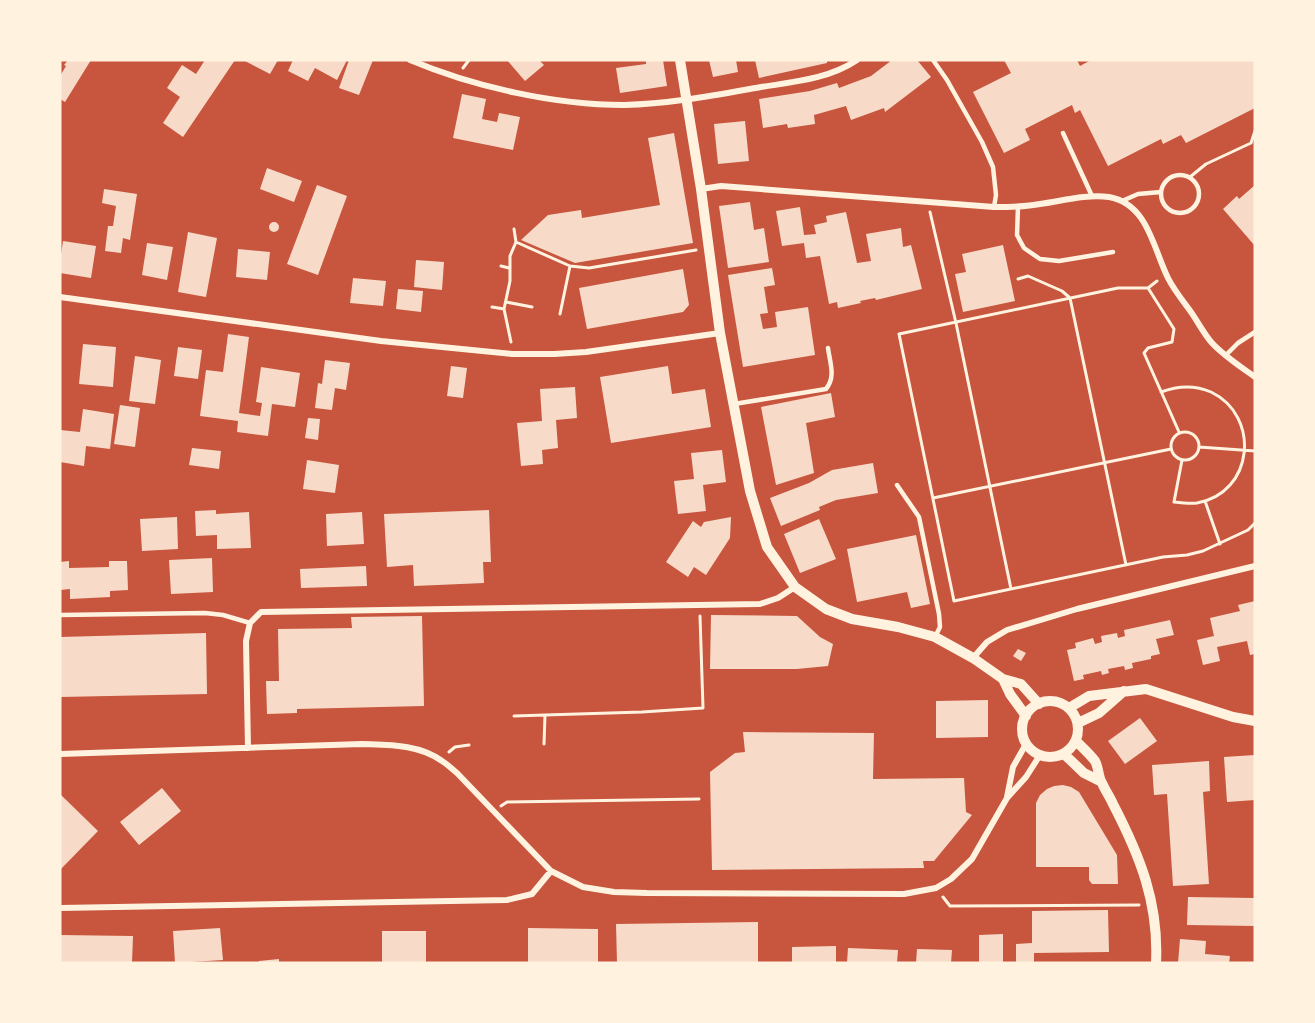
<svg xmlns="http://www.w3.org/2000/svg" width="1315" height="1023" font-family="'PT Sans',sans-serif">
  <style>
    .building { fill: #f7dbc8 }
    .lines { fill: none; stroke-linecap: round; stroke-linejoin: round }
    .path { stroke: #fff3e0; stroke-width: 3 }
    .service { stroke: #fff3e0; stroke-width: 4.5 }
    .minor { stroke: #fff3e0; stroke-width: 6 }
    .tertiary { stroke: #fff3e0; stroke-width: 10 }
  </style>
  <rect width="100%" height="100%" fill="#c8553d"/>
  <path class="building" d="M68,60H91L65,102L60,99V76L66,66L64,65Z
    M205,60H235L183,137L163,123L180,97L167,88L182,65L196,74Z
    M243,60H278L270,74Z
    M293,60H347L337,80L315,68L308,81L288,71Z
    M349,60H373L359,95L339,88Z
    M507,60H539L544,65L525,81Z
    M646,60H663L667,86L620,93L616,68L646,64Z
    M709,60H736L738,72L713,77Z
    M755,60H827V63L759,78Z
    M892,60H917L931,77L885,112L884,108L851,120L846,106L814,115L815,124L788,128L787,124L763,128L759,99L810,91L837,83L839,88L871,76Z
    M1004,60H1077L1080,66L1091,60H1255V108L1186,143L1181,135L1163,144L1161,139L1108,166L1080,110L1075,113L1072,105L1025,129L1030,140L1004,153L973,92L1011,73Z
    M462,94L486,99L482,119L497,122L499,113L520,117L513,150L453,138Z
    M745,121L749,161L718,164L714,124Z
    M674,133L693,243L575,263L521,240L548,215L581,210L582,218L660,205L648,138Z
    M267,168L302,181L294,202L260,189Z
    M317,185L347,196L318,275L287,264Z
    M1255,185V246L1223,209L1237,196L1239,199Z
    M104,189L137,194L130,240L123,238L121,253L105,251L108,226H113L116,206L102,203Z
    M750,202L754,230L764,228L769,262L728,268L719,206Z
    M800,207L804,235L816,234L814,225L827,222L826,216L846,212L857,263L871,261L866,234L901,228L903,247L911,245L922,289L876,300L875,298L860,301L861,303L838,308L837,302L829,304L820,256L806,258L804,243L782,246L776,211Z
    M269 227a5 5 0 1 1 10 0a5 5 0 1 1-10 0Z
    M188,232L217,238L206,297L178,292Z
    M63,241L96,246L91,278L60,273V261Z
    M147,243L173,247L167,280L142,275Z
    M1003,245L1015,301L963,312L955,274L966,272L962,254Z
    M238,249L270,252L267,280L236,277Z
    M416,260L444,262L442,290L414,287Z
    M772,268L775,285L764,287L768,313L760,314L763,329L777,327L775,312L808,307L815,355L743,367L728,275Z
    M683,269L689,305L683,312L587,329L579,288Z
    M353,278L386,281L383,306L350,303Z
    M398,289L423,291L421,312L396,309Z
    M228,334L249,337L239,413L260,416L262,403L256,402L261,367L300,373L295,407L272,404L268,436L237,432L238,421L200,416L206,370L223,372Z
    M83,344L116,347L113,387L79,384Z
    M178,347L202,350L198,379L174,376Z
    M135,356L161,360L155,404L129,401Z
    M325,360L350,363L346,390L335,388L332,410L315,408L318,383L322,384Z
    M451,366L467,368L463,398L447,396Z
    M668,366L672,394L705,389L711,427L611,443L600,377Z
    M575,387L577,418L556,420L558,448L542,450L543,464L521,466L517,423L542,421L540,389Z
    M831,393L835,417L806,423L814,473L776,485L761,407Z
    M120,405L140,408L135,447L114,444Z
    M83,409L114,414L110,449L86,446L84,466L60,462V430L80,432Z
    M308,418L320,419L318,440L305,438Z
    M192,448L221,451L219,469L189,465Z
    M722,450L726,482L703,485L706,511L678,514L674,481L694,479L691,453Z
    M307,460L339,465L335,493L303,489Z
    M873,463L878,493L836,500L819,507L820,510L781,526L770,498L809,483L832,470Z
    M216,510V514L249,512L251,548L217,549V535L196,536L195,511Z
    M489,510L491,562H483L484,583L414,586L413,565L387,567L384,514Z
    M362,512L364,544L327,546L326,514Z
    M177,517L178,549L142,551L140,519Z
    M731,517L730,538L706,575L694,567L688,577L666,562L693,521L701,527L704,522Z
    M819,519L836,559L800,573L784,534Z
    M916,535L930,604L911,608L907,592L857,602L847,549Z
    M212,558L213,592L171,594L169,560Z
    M69,561V568L109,567V561H127L128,590L110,591V597L70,599V589L60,590V562Z
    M366,566L367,586L301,588L300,569Z
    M1255,601V654L1250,655L1247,641L1217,647L1220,661L1203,665L1197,640L1214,636L1210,618L1240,611L1238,605Z
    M711,615L797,616L820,637L833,644L828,666L797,669H710Z
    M422,616L424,706L297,709V713L267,714L266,681H279L278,629L352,628L351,617Z
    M1170,620L1174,635L1156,639L1160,654L1151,656V659L1132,663L1133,668L1125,670L1124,666L1108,669L1109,673L1102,675L1101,671L1083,675L1084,679L1074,681L1067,650L1076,648L1075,643L1093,638L1095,644L1102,642L1101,636L1117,633L1118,638L1125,636L1124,630Z
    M206,633L207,694L60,697V637Z
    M1018,649L1026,653L1021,661L1013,656Z
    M988,700V737L936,738V701Z
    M1140,718L1157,741L1125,764L1108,741Z
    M743,732L874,733L873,779L964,778L966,812L972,815L934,861H923L924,868L712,870L710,772L735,753L745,752Z
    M1255,755V800L1227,802L1224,757Z
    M1209,761L1210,791L1203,792L1209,884L1173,886L1167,794L1154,795L1152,765Z
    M1063,785L1071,787L1079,792L1117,855L1118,884H1092L1089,880V867H1036V803L1040,795L1047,789L1054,786Z
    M162,788L181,811L139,845L120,822Z
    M60,794L98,831L60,870Z
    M1188,897L1255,898V926L1187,925Z
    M1108,910L1109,952L1034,953V962H1016V944L1032,943V911Z
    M758,922V963H617L616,924Z
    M220,928L223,960L175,963L173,931Z
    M528,928L598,929V963H528Z
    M382,931H426V963H382Z
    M1003,934V963H979V935Z
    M60,935L133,936L132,963H60Z
    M1180,939L1206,941L1205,954L1230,956L1229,963H1178Z
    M836,946V963H792V947Z
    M848,948L898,950L897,963H847Z
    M917,949L952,950L951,963H916Z
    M279,959V963H259V961Z"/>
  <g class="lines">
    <path class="path" d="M463,68L469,60
      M1190,177L1206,164L1251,143L1255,131
      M930,212L956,323L1011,589
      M516,242L570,266L589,268L696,250
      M501,266L509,268
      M1018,279L1028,276L1062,291L1070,298L1126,565
      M1157,281L1148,288H1118L899,334L954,601L1163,557L1187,555L1203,551L1248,530L1255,523
      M1148,288L1174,329L1172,342L1148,348L1144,353L1179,432
      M506,302L532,307
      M492,307L504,309
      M560,314L570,266
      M511,342L504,309L510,281V256L516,242L514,229
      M1161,392C1177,386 1195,385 1211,392C1261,416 1254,493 1197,503C1190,504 1182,503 1174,502L1182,460
      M1171 446a14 14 0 1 1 28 0a14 14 0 1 1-28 0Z
      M1199,447L1255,451
      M933,498L1171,449
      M1205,501L1220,544
      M545,715L642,712L703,708L700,616
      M514,716L545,715L544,744
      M449,752L455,747L469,745
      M501,806L507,802L699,799
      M943,897L950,906L1139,905"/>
    <path class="service" d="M933,60L947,80L982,142L993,167L996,195L994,207
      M1063,133L1092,196
      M1161 194a19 19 0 1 1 38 0a19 19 0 1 1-38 0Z
      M1122,201L1138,194L1161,192
      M1018,207L1017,235L1024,248L1040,259L1059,261L1113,252
      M1226,355L1238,343L1255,332
      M734,404L826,389C836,377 830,363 828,348
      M897,485L919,517L939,614L940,627L935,637
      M60,615L205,613L223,615L250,623"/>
    <path class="minor" d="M410,60C474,87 555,105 624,105C670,104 716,95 761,87C793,82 829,79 857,60
      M701,189L721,186L994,207C1010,207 1025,207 1040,204C1062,201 1086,194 1109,197C1148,204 1153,248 1168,278C1174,290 1183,301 1191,312C1198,322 1204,334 1212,343C1224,356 1241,367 1255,377
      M60,297L381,341L512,354H554L586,352L720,333
      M973,658L987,642L1007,630L1077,609L1255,566
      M248,748L246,641L250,623L261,612L760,604L778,598L795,587
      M60,754L362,744C388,745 419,744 442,761C447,764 452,769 457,773L551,871L583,887L614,892L647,893L904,894L936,888L951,879L972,859L1007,798L1026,777L1040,755
      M1007,797L1013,767L1026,744
      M60,908L507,900L532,894L551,871"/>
    <path class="tertiary" d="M680,60L701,189L720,333L750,491L767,547L795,587L826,609L852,619L898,627L935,637L973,658L1003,679L1021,684L1039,704
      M1003,679L1010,694L1026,716
      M1022 729a28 28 0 1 1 56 0a28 28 0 1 1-56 0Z
      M1069,708L1089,696L1146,689L1233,717L1255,721
      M1078,723L1099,713L1124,691
      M1076,741C1082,747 1090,754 1095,761C1099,768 1098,777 1102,783C1105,790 1110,797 1113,804C1140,856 1159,903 1156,963
      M1064,754L1084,773L1100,781"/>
  </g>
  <rect width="1315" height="1023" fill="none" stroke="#fff3e0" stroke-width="123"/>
</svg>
